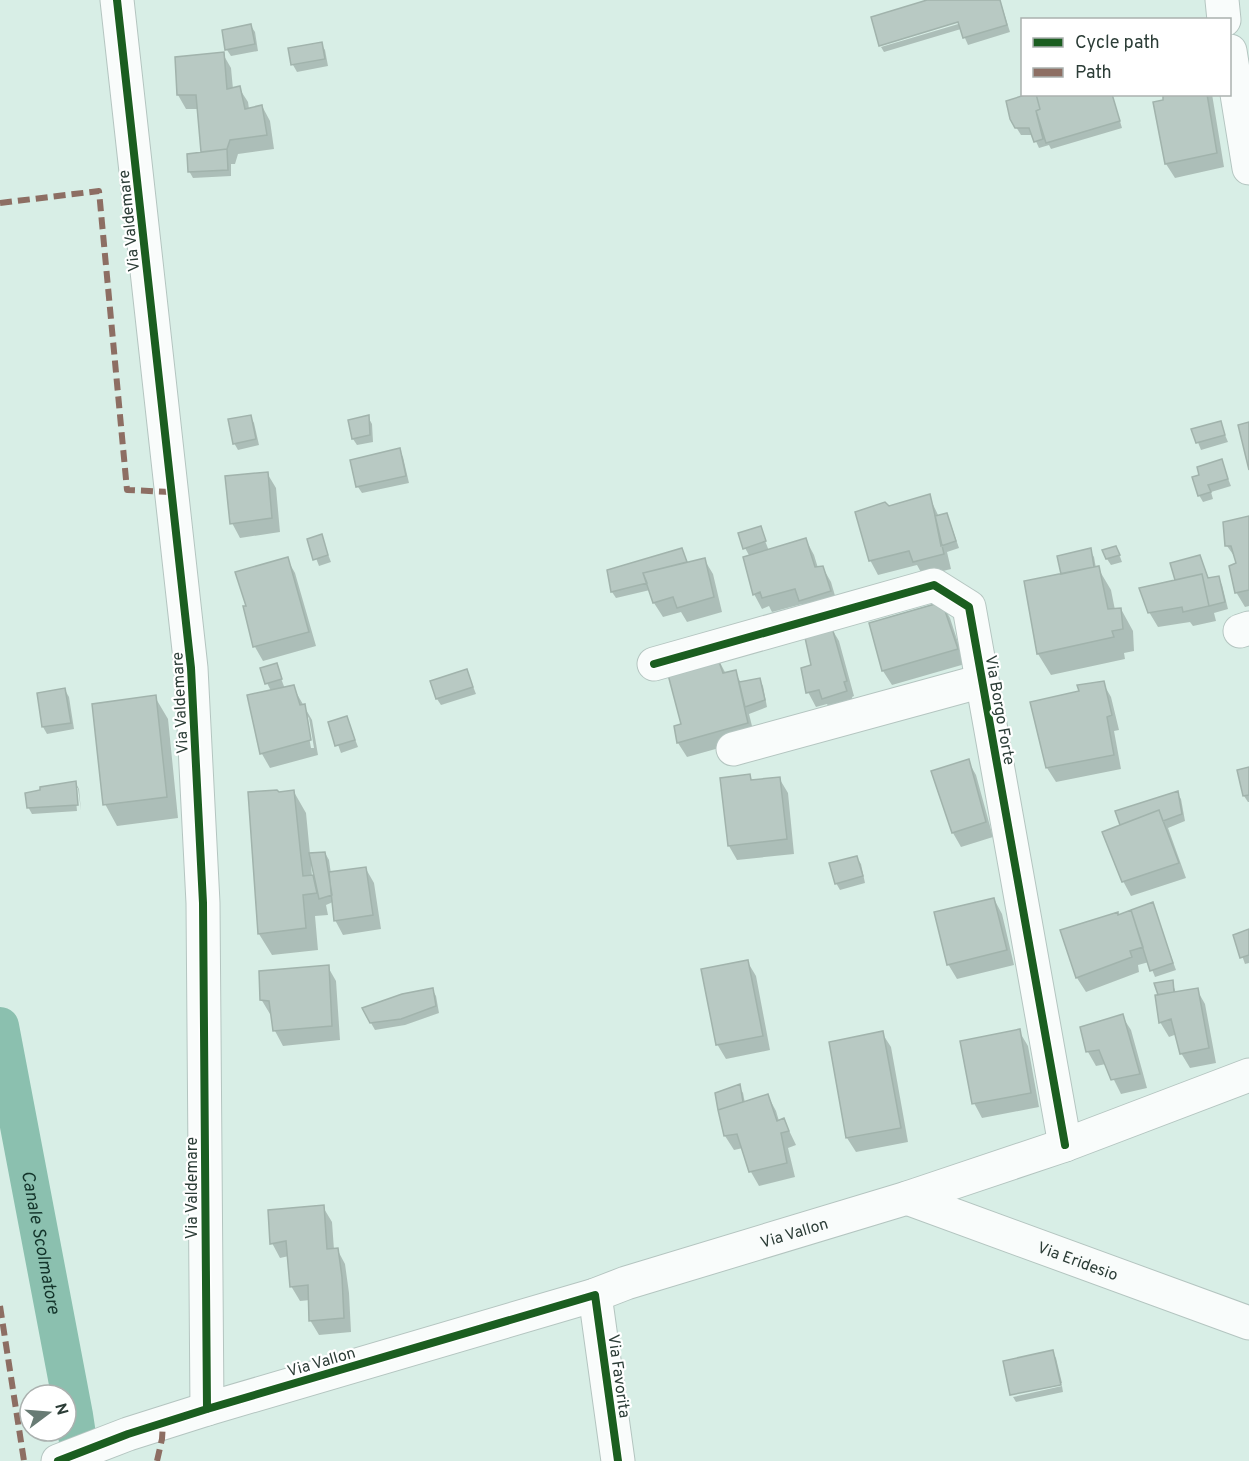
<svg xmlns="http://www.w3.org/2000/svg" width="1249" height="1461" font-family="Overpass,sans-serif">
  <style>
    .shadow { fill: #0003; fill-rule: evenodd }
    .lines { fill: none; stroke-linecap: round; stroke-linejoin: round }
    .canal { stroke: #8bc0af; stroke-width: 38 }
    .building { fill: #b8c9c3; stroke: #a1b3ac; stroke-width: 1.5 }
    .minor-casing { stroke: #b4c5c0; stroke-width: 35 }
    .minor { stroke: #f9fcfb; stroke-width: 33 }
    .quiet { stroke: #8d6e63; stroke-width: 6; stroke-dasharray: 12 6; stroke-linecap: butt }
    .cycleway-casing { stroke: #fff; stroke-width: 11 }
    .cycleway { stroke: #1b5e20; stroke-width: 8 }
    .labels { text-anchor: middle; stroke-width: 4.5; stroke-linejoin: round; paint-order: stroke }
    .street-label { font-size: 16px; fill: #2c3d37; stroke: #fff }
    .water-label { font-size: 18px; font-style: italic; fill: #14342b; stroke: #fff }
  </style>
  <rect width="100%" height="100%" fill="#d8eee6"/>
  <path class="shadow" d="M932,0H1000L1010,32L968,45L961,29L884,52L881,47L965,22V19Z
    M251,26L255,32L258,51L231,56L227,50Z
    M321,44L325,50L328,66L297,72L293,65L290,49Z
    M223,54L231,68L233,89L239,88L248,102L249,109L262,106L270,121L274,149L238,154L235,164H231V176L193,178L189,171L203,154L199,109H186L178,95Z
    M1033,94H1112L1122,128L1051,149L1049,145L1039,148L1033,135H1021L1011,119Z
    M1164,94H1212L1224,167L1175,178L1166,164Z
    M250,416L254,423L259,445L238,450L234,443Z
    M368,417L372,424L373,442L357,445L353,439Z
    M1220,423L1228,442L1201,450L1193,430Z
    M399,450L403,457L409,483L362,493L358,487L352,461Z
    M1221,461L1231,486L1211,492L1213,499L1203,502L1199,495L1201,476Z
    M267,473L276,488L280,532L240,538L232,523Z
    M929,496L939,517L946,515L950,522L959,548L947,552L951,569L923,576L917,565L878,575L870,560L889,508Z
    M1249,517V606L1245,607L1236,592L1237,560L1227,546Z
    M760,528L769,551L806,540L814,555L818,568H823L831,582L838,606L809,615L802,604L772,612L769,606L762,609L754,594L750,557L745,548Z
    M321,536L331,562L319,566L309,540Z
    M682,550L688,563L704,559L713,574L722,612L687,622L681,612L663,617L654,603L650,590L616,598L612,592L608,571Z
    M1090,550L1094,557L1096,568H1098L1111,590L1115,610L1121,609L1133,631L1134,651L1124,653L1125,659L1051,675L1038,654L1062,575Z
    M1119,554L1122,562L1111,565L1107,559Z
    M1200,557L1209,579L1218,578L1222,585L1228,609L1214,613L1216,621L1193,626L1190,622L1158,627L1149,612Z
    M287,559L295,573L316,646L263,661L255,647L245,607H248Z
    M942,604L950,618L965,664L892,685L883,671Z
    M830,626L839,641L854,696L852,697L854,706L832,713L827,704L816,707L808,692L813,666Z
    M717,657L726,674L735,672L741,683L759,679L763,686L767,707L749,714L755,738L687,757L678,743L676,727L683,726Z
    M276,665L285,689L293,687L312,720L318,755L270,768L262,754L249,696L271,691L267,683ZM305,714L309,718L314,748H311Z
    M467,671L476,694L441,705L437,699Z
    M1103,683L1111,697L1119,730L1114,731L1121,769L1056,782L1047,768L1032,703L1081,693Z
    M65,690L69,697L74,729L47,734L43,727Z
    M155,697L168,719L178,818L117,826L105,804Z
    M347,718L358,747L341,753L330,723Z
    M968,761L976,775L993,837L961,847L953,833L933,772Z
    M1249,769V802H1248L1244,796Z
    M749,776L753,781L779,778L788,793L794,854L737,860L729,846Z
    M75,782L79,789L81,811L78,788H75L77,811L32,814L28,807Z
    M294,792L306,813L310,854L325,853L329,860L331,874L366,869L374,883L381,929L343,935L335,920L333,902L326,905L328,915L315,916L318,950L272,955L259,934L278,794ZM313,863L317,884L312,876L311,864Z
    M1177,793L1181,799L1185,821L1168,828L1186,878L1131,896L1123,881L1121,824Z
    M857,858L861,864L865,883L840,890L836,883Z
    M994,899L1002,914L1014,965L957,979L948,964Z
    M1152,904L1176,970L1155,977L1149,962L1138,965L1139,972L1086,992L1077,978L1062,931L1118,917Z
    M1249,930V963L1245,964L1235,936Z
    M747,961L756,976L770,1050L726,1059L717,1044Z
    M328,967L336,981L340,1040L283,1046L275,1031L272,1014H270L261,999Z
    M1172,982L1176,993L1197,990L1205,1004L1216,1063L1190,1068L1181,1053L1177,1034L1169,1037L1160,1022Z
    M432,989L436,996L439,1013L405,1025L375,1030L371,1023Z
    M1122,1016L1131,1030L1147,1088L1121,1094L1106,1064L1096,1066L1088,1052Z
    M1019,1031L1028,1046L1039,1107L982,1118L974,1103Z
    M882,1033L891,1047L908,1142L856,1152L847,1138Z
    M739,1086L743,1093L745,1103L768,1096L776,1111L779,1121L784,1120L796,1145L788,1148L795,1177L759,1186L751,1172L743,1148L734,1150L725,1136L720,1109Z
    M323,1207L332,1222L334,1250L337,1249L345,1264L349,1293L351,1332L319,1335L310,1320V1300L300,1301L291,1286L289,1256L280,1258L272,1243Z
    M1052,1352L1056,1358L1062,1383L1011,1394Z
    M1062,1386L1063,1392L1016,1402L1013,1397Z"/>
  <g class="lines">
    <path class="canal" id="s1" d="M0,1026L74,1415L81,1461"/>
  </g>
  <path class="building" d="M927,0H1000L1007,25L963,38L958,22L879,46L871,17Z
    M251,24L255,44L225,50L222,30Z
    M322,42L325,59L291,65L288,48Z
    M224,52L227,89L240,86L245,109L262,105L267,135L230,140L227,149L201,152L196,95H177L175,57Z
    M1028,94H1036L1040,109L1036,111L1043,139L1034,142L1029,128H1015L1010,119L1006,101Z
    M1036,94H1112L1120,121L1046,143L1036,111L1040,109Z
    M1163,94H1207L1217,153L1165,164L1153,102L1163,100Z
    M227,149L228,170L188,172L187,154Z
    M251,415L256,439L233,444L228,419Z
    M369,415L370,435L352,439L348,420Z
    M1221,421L1225,435L1196,443L1191,429Z
    M1249,422V470L1238,425Z
    M400,448L406,476L356,487L350,460Z
    M1222,459L1228,479L1208,485L1211,492L1198,496L1192,477L1199,475L1197,467Z
    M268,472L272,518L230,524L225,476Z
    M930,494L944,554L913,562L909,551L869,561L855,512L885,502L889,506Z
    M947,513L956,541L941,546L935,516Z
    M1249,516V590L1235,593L1229,566L1236,563L1231,546H1225L1223,522Z
    M761,526L766,541L743,549L738,533Z
    M322,534L328,555L313,560L307,539Z
    M806,538L815,567L823,566L831,591L799,601L795,589L762,598L760,592L753,595L743,557Z
    M1116,546L1120,555L1106,559L1102,550Z
    M682,548L687,562L643,573L647,583L611,592L607,570Z
    M1091,548L1094,567L1061,574L1057,556Z
    M1200,555L1208,578L1219,576L1225,602L1209,606L1202,574L1175,580L1170,563Z
    M288,557L309,632L253,647L243,606H246L235,572Z
    M705,558L714,597L677,608L673,597L653,603L643,573Z
    M1099,566L1108,609L1121,608L1123,629L1112,631L1114,637L1037,654L1024,581Z
    M1202,574L1209,606L1183,612L1182,607L1148,613L1139,588Z
    M942,602L958,649L882,671L869,623Z
    M831,624L847,681L844,682L847,691L822,699L819,690L806,693L801,668L811,665L804,633Z
    M717,656L723,673L736,670L748,723L677,743L674,726L681,724L666,667Z
    M277,663L282,679L265,684L260,668Z
    M467,669L473,687L436,699L430,681Z
    M760,678L765,700L745,707L739,682Z
    M1104,681L1112,715L1107,717L1114,755L1046,768L1030,702L1079,691L1077,685Z
    M294,685L300,705L305,704L311,740L260,754L247,695Z
    M65,688L71,723L42,727L37,693Z
    M156,695L167,797L103,805L92,704Z
    M347,716L355,740L335,746L328,722Z
    M969,759L986,822L952,833L931,771Z
    M1249,767V795L1243,796L1237,770Z
    M750,774L751,780L780,777L787,839L728,846L720,778Z
    M76,781L78,805L27,808L25,793L40,790V787Z
    M277,790L279,792L294,790L303,876L313,875L317,893L303,895L306,928L258,934L248,792Z
    M1178,791L1182,814L1163,821L1159,810L1120,825L1115,811Z
    M1159,810L1179,863L1122,882L1102,832Z
    M325,852L332,895L319,899L309,853Z
    M857,856L863,876L835,884L829,863Z
    M366,867L373,915L334,921L329,872Z
    M994,898L1007,950L947,965L934,912Z
    M1153,902L1173,963L1150,971L1131,910Z
    M1131,910L1143,947L1130,951L1132,957L1076,978L1060,930L1118,912V915Z
    M1249,929V955L1240,958L1233,935Z
    M748,960L763,1036L716,1045L701,969Z
    M329,965L332,1026L273,1031L269,1001L260,1000L259,971Z
    M1173,980L1174,992L1158,995L1154,983Z
    M433,988L436,1006L401,1019L370,1023L362,1008L402,994Z
    M1198,988L1209,1048L1180,1054L1171,1019L1159,1023L1155,995Z
    M1123,1014L1140,1074L1111,1080L1099,1050L1086,1052L1080,1027Z
    M1020,1029L1031,1093L972,1104L960,1041Z
    M883,1031L901,1128L846,1138L829,1042Z
    M740,1084L743,1102L718,1110L715,1093Z
    M768,1094L777,1121L784,1118L789,1131L781,1133L787,1163L749,1172L737,1134L724,1136L718,1110Z
    M324,1205L327,1249L338,1248L342,1277L344,1318L309,1321L308,1285L290,1287L286,1241L270,1244L268,1210Z
    M1053,1350L1061,1385L1010,1395L1003,1361Z"/>
  <g class="lines">
    <g class="minor-casing">
      <g id="minor">
        <path d="M117,0L191,668L203,903L207,1409"/>
        <path d="M1222,0L1224,20"/>
        <path d="M1230,51L1249,168"/>
        <path d="M1240,631L1249,628"/>
        <path d="M654,664L934,585L969,607L1065,1145"/>
        <path d="M733,749L982,681"/>
        <path id="s2" d="M907,1198L1249,1323"/>
        <path d="M595,1295L618,1461"/>
        <path id="s3" d="M58,1461L128,1434L207,1409L595,1295L626,1283L907,1198L1065,1145L1249,1075"/>
      </g>
    </g>
    <use href="#minor" class="minor"/>
    <path class="quiet" d="M0,203L99,191L127,490L173,492
      M0,1306L24,1461
      M157,1461L162,1439L163,1423"/>
    <g class="cycleway-casing">
      <path id="cycleway" d="M117,0L191,668L203,903L207,1409
        M654,664L934,585L969,607L1065,1145
        M58,1461L128,1434L207,1409L595,1295L618,1461"/>
    </g>
    <use href="#cycleway" class="cycleway"/>
  </g>
  <g class="labels">
    <g class="street-label">
      <text transform="translate(128 221) rotate(-96)" y="6">Via Valdemare</text>
      <text transform="translate(179 703) rotate(-93)" y="6">Via Valdemare</text>
      <text transform="translate(1001 710) rotate(80)" y="6">Via Borgo Forte</text>
      <text transform="translate(191 1188) rotate(-90)" y="6">Via Valdemare</text>
      <text dy="6" stroke="none"><textPath href="#s3" startOffset="771">Via Vallon</textPath></text>
      <text dy="6" stroke="none"><textPath href="#s2" startOffset="182">Via Eridesio</textPath></text>
      <text transform="translate(321 1361) rotate(-16)" y="6">Via Vallon</text>
      <text transform="translate(620 1376) rotate(82)" y="6">Via Favorita</text>
    </g>
    <g class="water-label">
      <text dy="6" stroke="none"><textPath href="#s1" startOffset="220">Canale Scolmatore</textPath></text>
    </g>
  </g>
  <rect x="1021" y="18" width="210" height="78" fill="#ffffff" stroke="#abb1af" stroke-width="1.5"/>
  <rect x="1033" y="38" width="30" height="9" fill="#1b5e20" stroke="#abb1af" stroke-width="1.5"/>
  <text x="1075" y="48" font-size="18" fill="#2c3d37">Cycle path</text>
  <rect x="1033" y="68" width="30" height="9" fill="#8d6e63" stroke="#abb1af" stroke-width="1.5"/>
  <text x="1075" y="78" font-size="18" fill="#2c3d37">Path</text>
  <g transform="translate(48 1413) rotate(74)"><circle r="28" fill="#ffffff" stroke="#abb1af" stroke-width="1.5"/>
  <path d="M0-4.5L10 22L0 15L-10 22Z" fill="#687b74"/>
  <text y="-9" font-size="16" font-weight="bold" text-anchor="middle" fill="#2c3d37">N</text>
  </g>
</svg>
